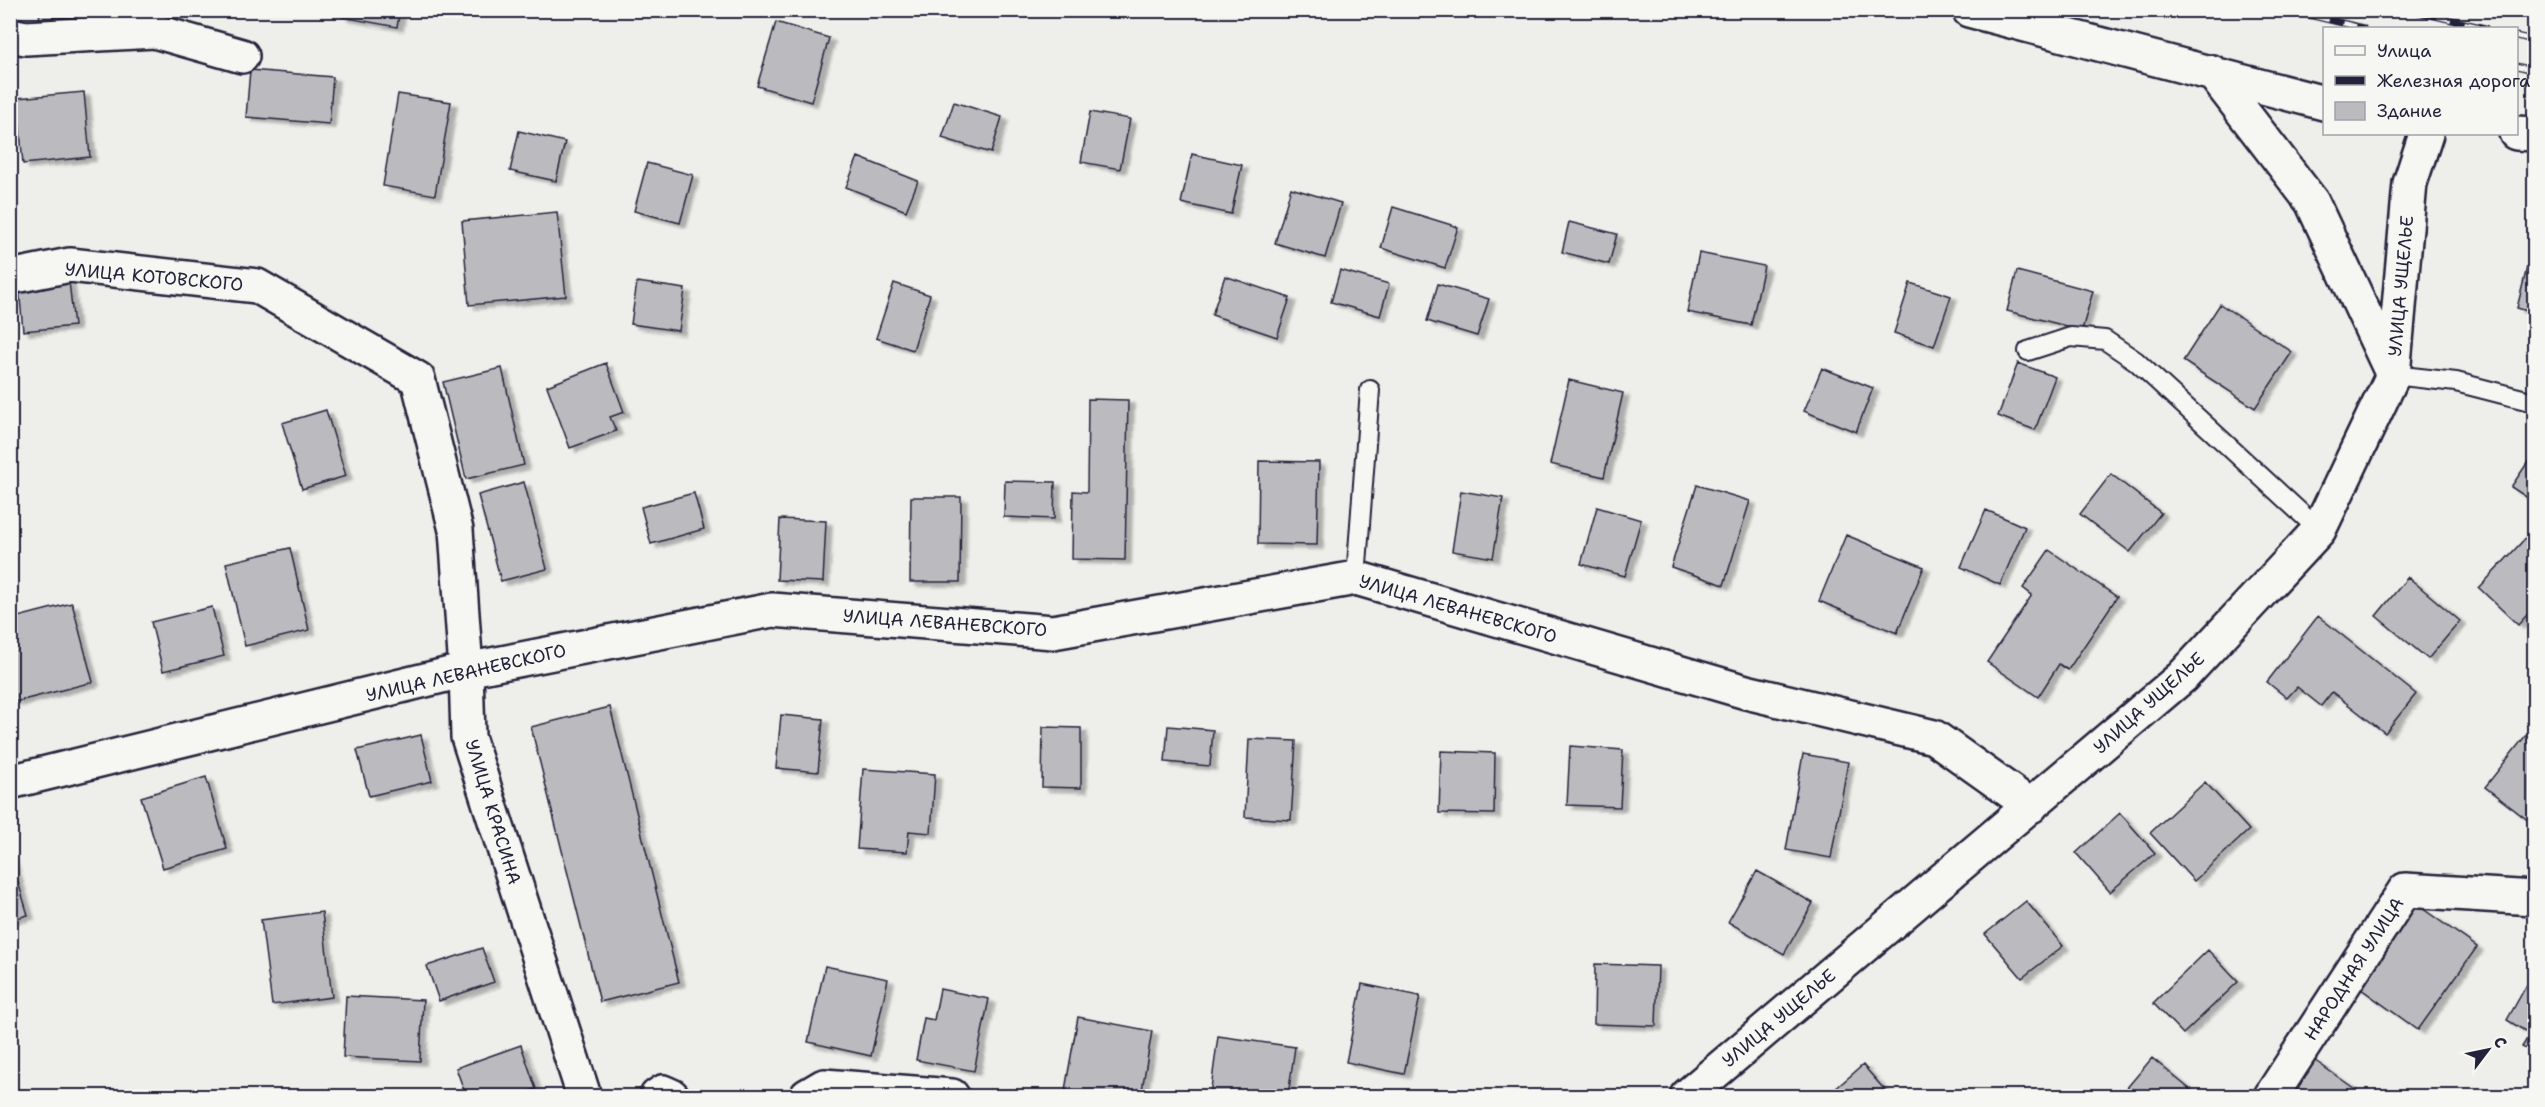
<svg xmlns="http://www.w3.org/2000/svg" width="2545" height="1107" font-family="'Shantell Sans',sans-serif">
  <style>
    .building { fill: #bbbbbf; stroke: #22223b; stroke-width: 1.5; filter: url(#shadow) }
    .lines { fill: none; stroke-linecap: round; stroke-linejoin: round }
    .lane-casing { stroke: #22223b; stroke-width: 22 }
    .street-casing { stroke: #22223b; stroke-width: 38 }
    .lane { stroke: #f6f6f2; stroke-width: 18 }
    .street { stroke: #f6f6f2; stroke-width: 33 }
    .rail-casing { stroke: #22223b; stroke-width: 7 }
    .rail { stroke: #f6f6f2; stroke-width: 4.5; stroke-dasharray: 14; stroke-linecap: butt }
    .labels { text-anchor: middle; stroke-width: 4.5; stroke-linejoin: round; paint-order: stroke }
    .street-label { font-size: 18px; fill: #22223b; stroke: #f6f6f2 }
  </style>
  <defs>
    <filter id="shadow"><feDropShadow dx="6" dy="4" stdDeviation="1.5" flood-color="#0004"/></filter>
  </defs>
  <rect width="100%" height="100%" fill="#eeeeeb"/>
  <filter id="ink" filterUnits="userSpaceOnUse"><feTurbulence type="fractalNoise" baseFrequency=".0167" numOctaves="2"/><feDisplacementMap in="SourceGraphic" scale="12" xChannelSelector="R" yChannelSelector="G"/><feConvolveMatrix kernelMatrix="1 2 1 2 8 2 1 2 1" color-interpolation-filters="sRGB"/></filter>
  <g filter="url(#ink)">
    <path class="building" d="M40,10H81V22H39Z
      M343,10H400L397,27L342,17Z
      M776,22L829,38L811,102L757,86Z
      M250,70L333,77L329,124L246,117Z
      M84,92L90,157L23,164L17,98Z
      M398,94L451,102L435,195L383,186Z
      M954,102L1002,117L991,153L942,138Z
      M1090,112L1130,119L1120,169L1081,162Z
      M519,131L565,142L556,181L510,171Z
      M1192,154L1242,165L1231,214L1181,203Z
      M858,157L918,181L906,211L846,187Z
      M647,163L693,175L680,223L634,211Z
      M1291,188L1341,203L1325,258L1275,243Z
      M1393,207L1458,227L1445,268L1381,248Z
      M557,212L566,296L469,305L462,221Z
      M1569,222L1617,234L1609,264L1562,252Z
      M2534,239V313L2517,308Z
      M1699,253L1764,266L1751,325L1687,312Z
      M1340,270L1389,284L1380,316L1331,302Z
      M2017,271L2093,291L2082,330L2007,311Z
      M1225,276L1290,298L1277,337L1212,315Z
      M69,281L74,326L23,331L19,287Z
      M637,282L685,289L679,331L631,324Z
      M894,283L930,295L913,350L876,338Z
      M1910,283L1951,296L1934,346L1894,333Z
      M1438,284L1489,299L1477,336L1427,321Z
      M2220,304L2292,352L2255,408L2183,361Z
      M606,363L624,412L610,417L616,431L570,448L547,386Z
      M2018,363L2055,377L2035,430L1998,416Z
      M502,368L524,465L466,479L443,382Z
      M1822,368L1873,388L1856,432L1804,411Z
      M1569,380L1623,393L1604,477L1550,464Z
      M1088,399L1128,400L1125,560L1072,559L1073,491L1087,492Z
      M326,410L346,476L302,489L282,423Z
      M2534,453V502L2511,487Z
      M1259,461L1319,462L1317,545L1258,544Z
      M2111,474L2161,513L2130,552L2080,514Z
      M1005,481L1055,482L1054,519L1004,517Z
      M524,482L547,569L501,581L478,495Z
      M1697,485L1750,501L1724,585L1671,567Z
      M1461,491L1503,498L1493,558L1452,551Z
      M694,493L704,529L651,544L641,507Z
      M911,497H961L960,582H910Z
      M1597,507L1641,520L1625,576L1581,564Z
      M1986,510L2025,527L2000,585L1961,567Z
      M780,519L826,521L823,582L777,580Z
      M2534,529V607L2518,625L2479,588Z
      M1846,535L1924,567L1897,633L1819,601Z
      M290,548L309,630L245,646L226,563Z
      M2049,550L2117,597L2068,670L2059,664L2038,697L1987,662L2032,595L2023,588Z
      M2408,577L2460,621L2428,659L2376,616Z
      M72,603L93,682L15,702L10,685V619Z
      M212,607L224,656L163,671L151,622Z
      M2318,616L2416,694L2385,733L2332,692L2321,706L2297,687L2287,698L2267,682Z
      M610,707L679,982L600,1002L531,727Z
      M781,715L823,719L818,772L776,768Z
      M1168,726L1213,730L1210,766L1165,762Z
      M1043,727L1081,728V788L1042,787Z
      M421,735L432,781L369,796L357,750Z
      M2526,735L2534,742V825L2485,787Z
      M1249,739L1296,741L1291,820L1245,817Z
      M1570,746L1623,750L1620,807L1567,805Z
      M1441,751L1495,753L1494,814L1439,813Z
      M1803,754L1848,762L1831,858L1786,850Z
      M863,769L935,774L931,833L909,831L907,852L857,849Z
      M206,777L227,849L163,868L141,797Z
      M2205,782L2249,830L2194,881L2150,833Z
      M2120,813L2155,853L2110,892L2076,853Z
      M10,855L28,915L10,920Z
      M1757,871L1813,903L1784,954L1728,922Z
      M2026,901L2063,946L2022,978L1985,934Z
      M2416,904L2477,947L2418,1030L2357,986Z
      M322,912L332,997L272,1005L261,920Z
      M482,948L494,982L439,1001L427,966Z
      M2208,950L2238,982L2183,1034L2153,1003Z
      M1595,964L1658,966L1656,1026L1594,1024Z
      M825,966L888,979L871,1056L808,1042Z
      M2534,972V1053L2522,1047L2530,1034L2507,1020Z
      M1362,984L1420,996L1404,1074L1346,1062Z
      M940,989L989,999L974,1071L916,1060L924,1018L934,1020Z
      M346,996L423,1000L420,1061L343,1057Z
      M1078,1017L1152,1031L1141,1096H1098L1065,1090Z
      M1218,1036L1295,1047L1288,1096H1210Z
      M521,1045L536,1089L513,1096H466L456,1068Z
      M2152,1058L2198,1096H2120Z
      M2314,1060L2365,1096H2287Z
      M1863,1065L1890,1096H1827Z"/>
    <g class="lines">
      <g class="lane-casing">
        <path id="lane" d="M2028,351L2071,337L2105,340L2136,361L2319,530
          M2393,375L2456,382L2534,402
          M1356,578L1370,390"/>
      </g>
      <g class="street-casing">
        <path id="street" d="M1969,10L2324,103
          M10,35L26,38L154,31L242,56
          M2212,72L2312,202L2393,375
          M2516,133L2534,134
          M10,277L70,265L257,286L418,379L456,530L466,670L468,737L584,1096
          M10,782L466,670L772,610L1053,632L1356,578L1746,692L1934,737L2031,806
          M657,1096L663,1092L672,1096
          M807,1096L824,1086L952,1096
          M1687,1096L2182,677L2319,530L2393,375L2410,183L2426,134
          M2271,1096L2405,890L2534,898"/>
      </g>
      <use href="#lane" class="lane"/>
      <use href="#street" class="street"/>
      <g class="rail-casing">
        <path id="rail" d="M2288,10L2363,28
          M2410,10L2485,28
          M2516,36L2534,40
          M2516,66L2534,70"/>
      </g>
      <use href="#rail" class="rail"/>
    </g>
  </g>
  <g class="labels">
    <g class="street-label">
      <text transform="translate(154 277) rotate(5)" y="6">УЛИЦА КОТОВСКОГО</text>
      <text transform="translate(2401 286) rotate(-85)" y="6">УЛИЦА УЩЕЛЬЕ</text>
      <text transform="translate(1458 609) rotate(16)" y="6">УЛИЦА ЛЕВАНЕВСКОГО</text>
      <text transform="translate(945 623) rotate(4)" y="6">УЛИЦА ЛЕВАНЕВСКОГО</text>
      <text transform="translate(466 673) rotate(-13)" y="6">УЛИЦА ЛЕВАНЕВСКОГО</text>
      <text transform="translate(2149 703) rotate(-42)" y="6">УЛИЦА УЩЕЛЬЕ</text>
      <text transform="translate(493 812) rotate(73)" y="6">УЛИЦА КРАСИНА</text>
      <text transform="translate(2354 969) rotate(-57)" y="6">НАРОДНАЯ УЛИЦА</text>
      <text transform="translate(1779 1018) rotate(-40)" y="6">УЛИЦА УЩЕЛЬЕ</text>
    </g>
  </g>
  <rect width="2545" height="1107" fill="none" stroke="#f6f6f2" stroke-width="36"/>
  <rect x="18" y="18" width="2509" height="1071" fill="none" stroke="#22223b" stroke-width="2" filter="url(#ink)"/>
  <rect x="2323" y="27" width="195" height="108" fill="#f6f6f2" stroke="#a1a1a9" stroke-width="1.5"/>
  <rect x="2335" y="46" width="30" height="9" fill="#f6f6f2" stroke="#a1a1a9" stroke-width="1.5"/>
  <text x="2377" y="57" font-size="18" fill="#22223b">Улица</text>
  <rect x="2335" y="76" width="30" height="9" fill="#22223b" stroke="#a1a1a9" stroke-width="1.5"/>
  <text x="2377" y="87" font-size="18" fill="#22223b">Железная дорога</text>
  <rect x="2335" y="102" width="30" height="18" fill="#bbbbbf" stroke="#a1a1a9" stroke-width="1.5"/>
  <text x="2377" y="117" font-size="18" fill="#22223b">Здание</text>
  <g transform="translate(2488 1050) rotate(58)" stroke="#f6f6f2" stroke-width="4.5" paint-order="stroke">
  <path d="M0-4.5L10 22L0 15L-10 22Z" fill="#22223b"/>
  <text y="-9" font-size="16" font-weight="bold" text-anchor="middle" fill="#22223b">С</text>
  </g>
</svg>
